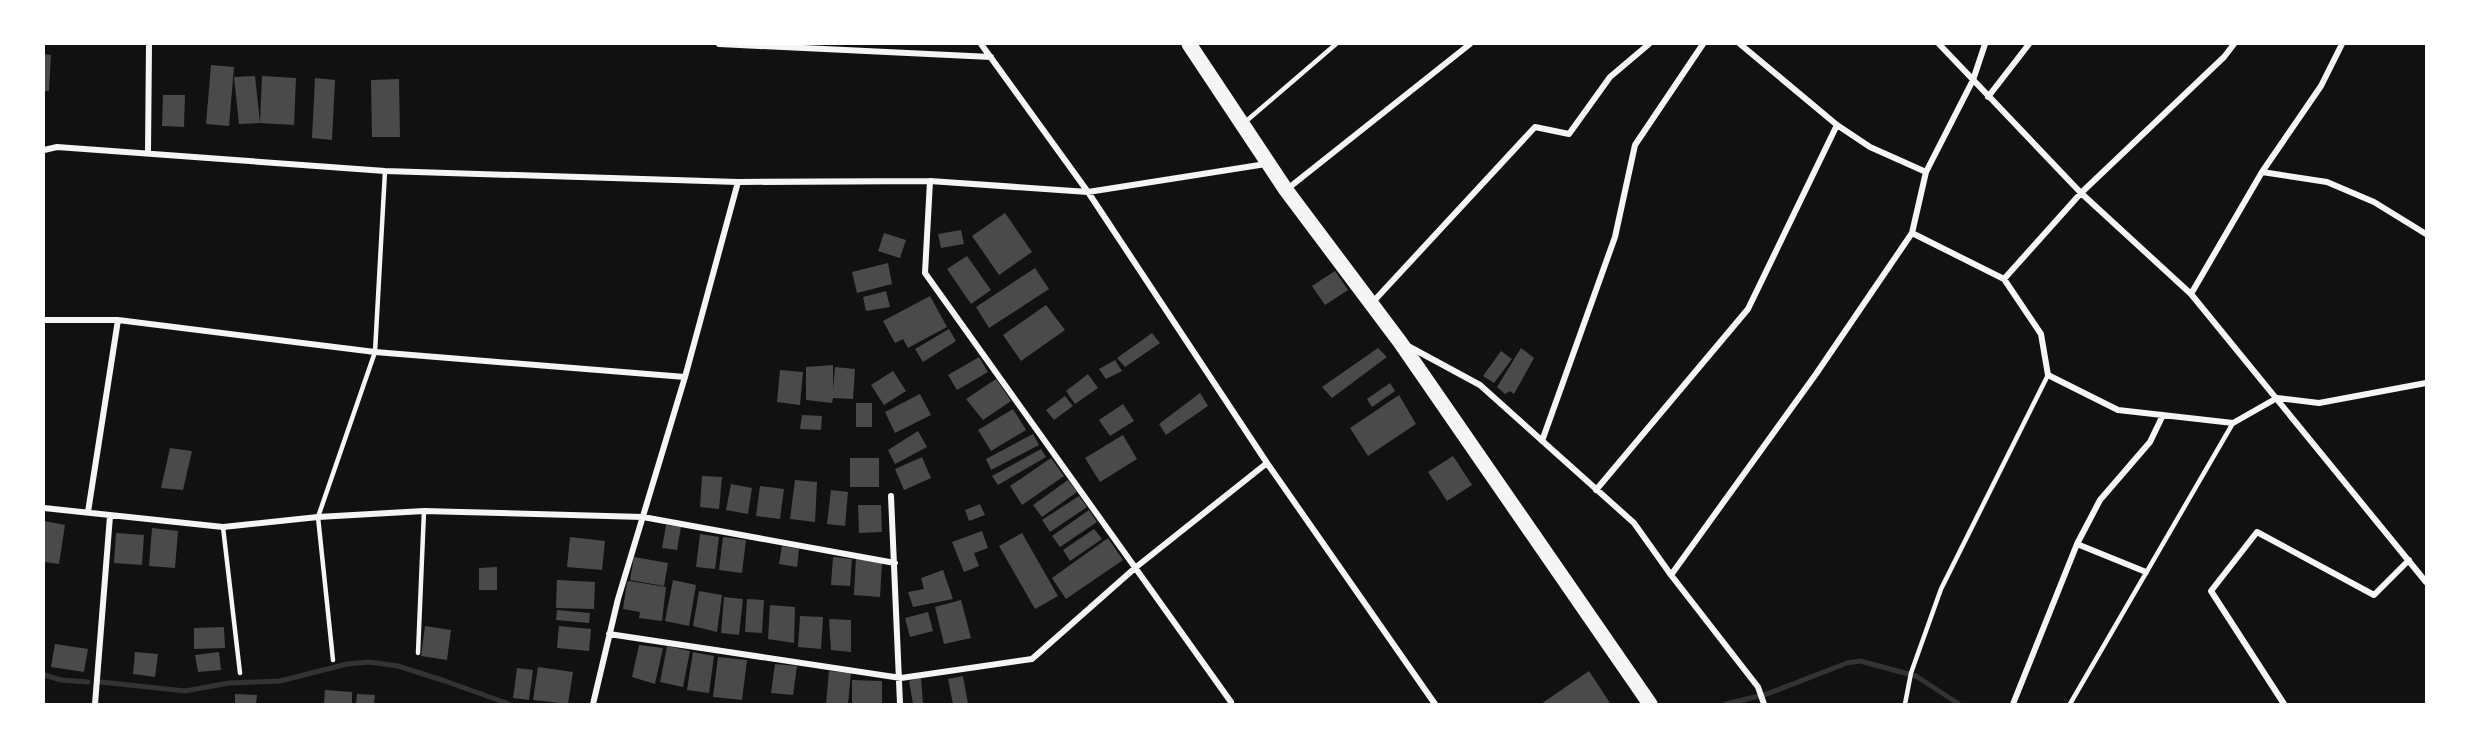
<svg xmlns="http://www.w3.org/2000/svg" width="2470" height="748" font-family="Barlow,sans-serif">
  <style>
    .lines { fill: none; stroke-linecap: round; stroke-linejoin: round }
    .stream { stroke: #333; stroke-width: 5 }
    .building { fill: #4a4a4a }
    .service { stroke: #f5f5f5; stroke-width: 4.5 }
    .minor { stroke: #f5f5f5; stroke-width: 6 }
    .primary { stroke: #f5f5f5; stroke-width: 15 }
  </style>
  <rect width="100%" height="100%" fill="#111"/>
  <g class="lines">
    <path class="stream" d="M44,675L61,680L88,682
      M101,682L185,691L229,683L280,681L347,664L369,662L398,666L445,681L509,704
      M1726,704L1767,694L1847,663L1860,661L1916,676L1959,704"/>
  </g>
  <path class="building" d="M44,54L51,55L49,91H44Z
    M211,65L234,67L229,126L206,124Z
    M255,76L260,123L262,76L296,78L294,125L260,123L239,124L234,77Z
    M315,78L335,80L332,140L312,138Z
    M399,79L400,137H372L371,80Z
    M163,95H185L184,127L162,126Z
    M1005,213L1032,252L999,275L972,236Z
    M961,230L964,244L941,248L938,234Z
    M884,233L906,240L900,258L878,251Z
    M967,256L991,290L971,304L947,269Z
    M888,263L892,284L857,293L852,272Z
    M1035,268L1049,289L989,328L976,307Z
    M1335,271L1348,290L1325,305L1312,286Z
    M886,291L890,307L866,311L863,297Z
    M930,296L947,327L908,348L903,339L895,343L883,321Z
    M1046,305L1065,330L1021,361L1003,335Z
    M949,329L956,341L923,362L915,349Z
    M1152,333L1160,343L1125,367L1117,358Z
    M1378,348L1387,357L1332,398L1322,387Z
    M1521,348L1534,358L1514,394L1510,391L1505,394L1497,387Z
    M1501,351L1512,359L1494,383L1483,376Z
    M979,357L988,372L957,390L948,375Z
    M1115,360L1122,371L1106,379L1099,369Z
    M833,365V390L835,367L855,369L853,399L833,398L832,403L806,400V367Z
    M780,370L803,372L800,405L777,402Z
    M893,371L906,391L884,405L871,385Z
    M1088,374L1098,388L1075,404L1066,391Z
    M996,379L1011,401L983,420L966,399Z
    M1390,383L1395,391L1372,407L1367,399Z
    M1200,393L1208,406L1166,435L1159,424Z
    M920,394L931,415L895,433L885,412Z
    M1399,395L1416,424L1368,456L1350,428Z
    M1065,396L1073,406L1054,420L1046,410Z
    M856,403H872V427H856Z
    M1123,404L1134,421L1110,436L1099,420Z
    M1013,409L1026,430L991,451L978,430Z
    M802,415L822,416L821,430L800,429Z
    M918,431L927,447L895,464L888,450Z
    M1033,434L1039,445L991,470L986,459Z
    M1123,435L1137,459L1100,482L1085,458Z
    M170,448L192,451L183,490L161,488Z
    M1041,449L1046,457L998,485L992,476Z
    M1453,456L1472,485L1447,501L1428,472Z
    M922,457L931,478L904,490L895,469Z
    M850,458H879V487H850Z
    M1051,458L1064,476L1022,505L1010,486Z
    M702,476L722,477L719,509L700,507Z
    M795,480L817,482L815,522L790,519Z
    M1068,480L1077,492L1042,517L1033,505Z
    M731,484L752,488L748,514L726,510Z
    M760,486L784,489L780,519L756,516Z
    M831,490L848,492L845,526L827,524Z
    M1079,496L1087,507L1050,532L1042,520Z
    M980,504L985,515L969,521L965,510Z
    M858,505H881L882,532L859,533Z
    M1089,510L1097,522L1060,547L1052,536Z
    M44,521L65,525L59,564L44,562Z
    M666,525L681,527L677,550L662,548Z
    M152,528L178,531L175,568L149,566Z
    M1094,529L1102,539L1070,561L1063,550Z
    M982,531L988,548L974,553L979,566L964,572L952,542Z
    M116,533L144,535L142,565L114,563Z
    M1022,533L1058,596L1035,609L999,546Z
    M700,534L719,537L715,569L696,567Z
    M570,537L605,541L602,570L567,567Z
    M723,537L746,540L742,573L719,570Z
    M1108,538L1123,560L1066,599L1052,578Z
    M782,546L799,549L797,567L779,564Z
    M634,557L668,563L664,586L630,580Z
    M833,557L852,559L850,586L831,585Z
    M856,557L882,562L880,597L854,595Z
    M497,567V590H479V568Z
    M943,570L953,599L913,607L908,592L924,589L921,578Z
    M557,580L595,582L594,609L556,608Z
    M673,580L696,585L689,626L665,621Z
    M630,581L666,587L662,621L639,618L640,612L623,609L627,582Z
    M699,591L722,595L717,632L693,626Z
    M724,597L743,599L739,635L721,633Z
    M747,599L764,600L762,633L745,632Z
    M961,600L971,638L944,644L935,607Z
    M770,605L795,607L794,643L768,639Z
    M557,610L590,613L589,623L556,620Z
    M928,612L933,631L910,637L905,618Z
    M800,616L823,617L821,649L798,647Z
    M829,619L851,620V652L831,650Z
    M425,626L451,630L447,660L421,656Z
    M559,626L591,629L589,651L557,648Z
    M224,627L225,648L194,649V628Z
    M55,644L88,649L84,672L51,667Z
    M639,645L663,648L655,684L632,677Z
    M667,646L690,651L683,687L660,682Z
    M135,652L158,654L155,677L133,674Z
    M219,652L221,670L198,672L195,655Z
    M693,652L714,656L709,693L687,690Z
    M718,657L747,660L742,700L713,697Z
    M775,664L797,666L793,695L771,693Z
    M538,667L573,672L568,704L533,700Z
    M517,668L533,670L529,700L513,698Z
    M829,671L851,673L848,704H826Z
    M1589,671L1610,703L1541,704Z
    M963,676L968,704H953L948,679Z
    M921,677L923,704H913L909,681Z
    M852,680L882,681V704H852Z
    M325,690L352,692V704H324Z
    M235,694L257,695L256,704H235Z
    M357,694L375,695L374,704H356Z"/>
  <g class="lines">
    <path class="service" d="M1244,123L1336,44
      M223,527L240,673
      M418,653L424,511
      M333,660L318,517L375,352L385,171
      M1905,704L1911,673L1941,589L2048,375
      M2070,704L2233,423"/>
    <path class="minor" d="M719,44L991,57
      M981,44L1088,192L1267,463L1435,704
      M1740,44L1837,125L1870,147L1926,172
      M1939,44L2081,193L2191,294L2426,582
      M1988,97L2029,44
      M44,150L57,147L385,171L738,182L930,181L1088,192L1266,164
      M148,152L149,44
      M2262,172L2327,182L2374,202L2426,234
      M930,181L925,273L1231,702
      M1286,190L1470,44
      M1912,233L2004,279L2041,334L2048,375L2118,410L2233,423L2277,398L2319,403L2426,383
      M2004,279L2081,193L2224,57L2234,44
      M2191,294L2262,172L2321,86L2342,44
      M1372,303L1535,127L1569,134L1610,77L1649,44
      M44,320H118L375,352L685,377
      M1408,346L1480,385L1634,523L1671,575L1758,687L1764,704
      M1542,441L1615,237L1635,145L1703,44
      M1596,490L1748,309L1837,125
      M891,496L900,704
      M44,508L223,527L318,517L424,511L643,517L895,563
      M88,512L118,320
      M2077,544L2146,572
      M1671,575L1816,374L1912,233L1926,172L1973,80L1985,44
      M609,634L901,678L1032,659L1135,568L1267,463
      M95,704L110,516
      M593,704L618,599L685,377L738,182
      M2013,704L2077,544L2100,500L2150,442L2163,415
      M2284,704L2211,591L2257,532L2374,595L2409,560"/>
    <path class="primary" d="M1189,44L1286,190L1400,342L1650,704"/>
  </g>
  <rect width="2470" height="748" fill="none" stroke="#ffffff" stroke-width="90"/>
</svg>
